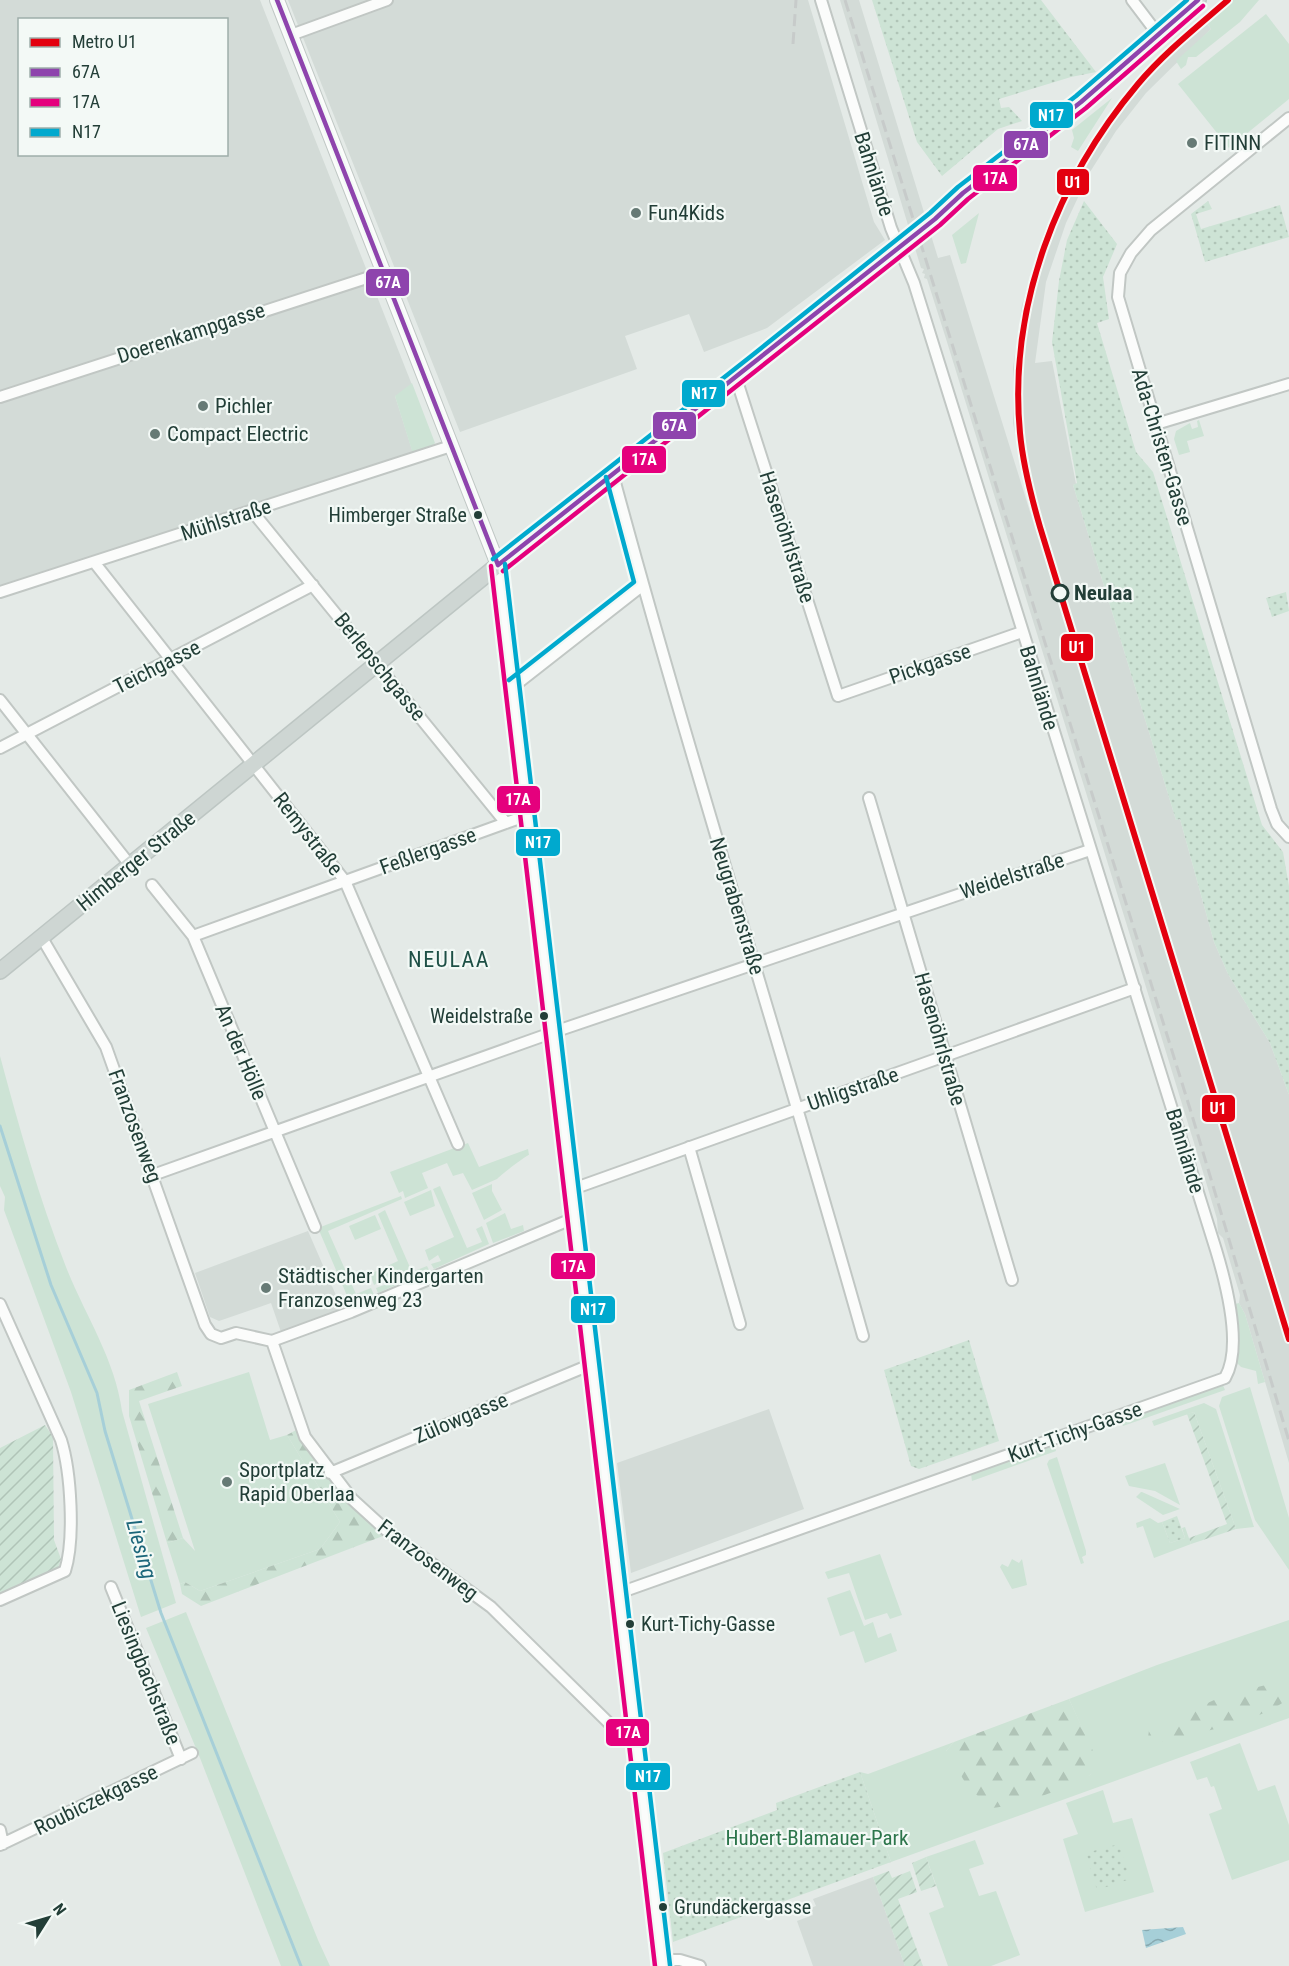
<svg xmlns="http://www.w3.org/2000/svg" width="1289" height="1966" font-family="'Roboto Condensed',sans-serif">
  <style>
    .built { fill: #d3dbd7; fill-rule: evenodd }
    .grass { fill: #cde3d5 }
    .forest { fill: url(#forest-firs) }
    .park { fill: url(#park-dots) }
    .garden { fill: url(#garden-furrows) }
    .water { fill: url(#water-waves) }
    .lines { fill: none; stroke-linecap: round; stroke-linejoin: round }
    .stream { stroke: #a6cfd8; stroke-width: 3 }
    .minor-casing { stroke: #c1c7c4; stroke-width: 14 }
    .secondary-casing { stroke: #c0c8c5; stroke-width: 16 }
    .primary-casing { stroke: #bdc6c3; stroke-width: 18 }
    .minor { stroke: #fbfcfb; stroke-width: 10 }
    .secondary { stroke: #fbfcfb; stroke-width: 14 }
    .primary { stroke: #ced6d3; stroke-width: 15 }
    .rail { stroke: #c7cbca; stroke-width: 3; stroke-dasharray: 12 6; stroke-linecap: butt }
    .bus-1-casing { stroke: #f3f9f6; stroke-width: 9 }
    .bus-2-casing { stroke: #f3f9f6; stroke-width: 9 }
    .bus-3-casing { stroke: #f3f9f6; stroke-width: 9 }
    .bus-1 { stroke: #8e44ad; stroke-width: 4.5 }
    .bus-2 { stroke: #e5007d; stroke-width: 4.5 }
    .bus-3 { stroke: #00a9ce; stroke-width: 4.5 }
    .metro-1-casing { stroke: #f3f9f6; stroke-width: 10 }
    .metro-1 { stroke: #e3000f; stroke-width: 6 }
    .poi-dot { fill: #667a75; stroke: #f3f9f6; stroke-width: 2 }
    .bus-dot { fill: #223e37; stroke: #f3f9f6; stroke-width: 2 }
    .stop-dot { fill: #f3f9f6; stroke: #223e37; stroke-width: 3 }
    .labels { text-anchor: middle; stroke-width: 4.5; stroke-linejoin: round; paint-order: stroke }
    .bus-label { font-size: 20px; fill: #223e37; stroke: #f3f9f6; text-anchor: end }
    .poi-label { font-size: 21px; fill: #223e37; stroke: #f3f9f6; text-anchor: start }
    .street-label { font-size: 21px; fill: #223e37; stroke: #f3f9f6 }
    .stop-label { font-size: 21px; font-weight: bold; fill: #223e37; stroke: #f3f9f6; text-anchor: start }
    .park-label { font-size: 21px; fill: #2c754b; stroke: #f3f9f6 }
    .neighbourhood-label { font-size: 22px; letter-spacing: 1.5px; fill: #1e5046; stroke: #f3f9f6 }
    .water-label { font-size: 22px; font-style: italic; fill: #1c667a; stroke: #f3f9f6 }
    .line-badge { stroke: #f3f9f6; stroke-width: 2 }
    .badge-label { font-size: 16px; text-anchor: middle; font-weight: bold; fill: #fff }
  </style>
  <defs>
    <pattern id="forest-firs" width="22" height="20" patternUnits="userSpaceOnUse" patternTransform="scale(1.5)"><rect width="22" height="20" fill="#cde3d5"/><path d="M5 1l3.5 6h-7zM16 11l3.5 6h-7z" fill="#b0c4b7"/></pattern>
    <pattern id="park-dots" width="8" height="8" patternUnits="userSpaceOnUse" patternTransform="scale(1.5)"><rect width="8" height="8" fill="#cde3d5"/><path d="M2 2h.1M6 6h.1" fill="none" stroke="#b0c4b7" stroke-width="1.8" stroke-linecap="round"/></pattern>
    <pattern id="garden-furrows" width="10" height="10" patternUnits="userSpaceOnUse" patternTransform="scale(1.5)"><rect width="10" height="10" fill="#cde3d5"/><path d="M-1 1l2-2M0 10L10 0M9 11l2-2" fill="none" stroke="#b0c4b7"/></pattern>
    <pattern id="water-waves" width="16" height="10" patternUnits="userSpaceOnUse" patternTransform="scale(1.5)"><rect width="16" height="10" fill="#a6cfd8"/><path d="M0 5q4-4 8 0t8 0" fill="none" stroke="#87a9b0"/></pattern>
  </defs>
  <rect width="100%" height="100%" fill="#e4eae7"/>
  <path class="built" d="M0,0H260L414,390L395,396L413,453L0,587ZM20,20H226V154H20Z
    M288,0H808L874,222L885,240L767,328L704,352L689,314L625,336L637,369L460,432Z
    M840,0H859L938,258L950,255L1031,515L1013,423V368L1022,305L1044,233L1065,186L1086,147L1129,88L1159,56L1202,17L1211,29L1146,93L1116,131L1090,172L1066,223L1046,282L1035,363L1052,361L1076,484L1073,485L1176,820L1180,819L1214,942L1228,974L1270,1043L1289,1095V1463L1245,1314L1239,1303L1240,1295L1223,1238L1218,1233L1217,1219L1203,1172L947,342L927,279L924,278L925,274L922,273L924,269L921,268Z
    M308,1231L342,1309L281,1332L271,1303L219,1321L210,1317L195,1273Z
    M769,1409L804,1509L631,1573L617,1463Z
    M873,1877L905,1966H813L797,1921L813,1915L811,1908L816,1906L813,1899Z"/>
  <path class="grass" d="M1221,0H1259L1240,22L1196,57H1188L1186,65L1181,69L1176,61L1211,29L1202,16Z
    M1266,14L1289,44V99L1229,148L1178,84Z
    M1112,98L1078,151L1071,147L1074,138L1072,130Z
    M979,213L966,263L961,264L952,235Z
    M412,383L435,443L431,448L413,454L395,396Z
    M1199,420L1204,436L1187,441L1190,452L1179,455L1174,439L1176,431L1190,423L1192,429L1198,427L1197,421Z
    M0,1056C19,1127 39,1198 66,1267C85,1315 115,1359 122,1411L176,1603L141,1617L71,1392L4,1210L5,1197L0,1186Z
    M468,1143L479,1167L528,1149L529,1155C527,1155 499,1176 497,1179L472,1190L463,1173L453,1176L447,1163L422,1173L428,1188L405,1198L403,1191L399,1193L390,1172Z
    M492,1184V1191L502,1210L484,1220L472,1193Z
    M440,1186L467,1248L482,1242L476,1229L482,1226L489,1244L434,1269L431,1264L441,1261L438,1255L429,1261L425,1250L454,1237L433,1189Z
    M431,1190L435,1206L410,1216L404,1202Z
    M401,1196L402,1199L328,1231L356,1294L371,1288L374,1295L351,1305L318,1228Z
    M385,1210L412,1272L427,1266L429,1270L378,1293L376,1288L387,1284L385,1278L374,1285L370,1274L398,1261L378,1214Z
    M505,1213L511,1229L523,1225L524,1231L493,1243L486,1223Z
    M375,1215L381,1229L355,1240L349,1226Z
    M1239,1303L1245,1314L1265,1382L1258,1384L1256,1371L1241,1367L1237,1363L1235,1304Z
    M249,1372L270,1440L287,1435L340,1522L320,1549L200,1591L185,1582L180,1584L167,1543L183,1538L195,1551L148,1404Z
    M1222,1383L1225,1390L1123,1426L1120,1420Z
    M1250,1387L1289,1518V1570L1255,1520L1219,1406L1222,1397Z
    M1204,1403L1216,1409L1254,1527L1236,1529L1194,1412L1154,1426L1152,1421Z
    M1054,1444L1056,1451L972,1481L971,1474Z
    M1057,1457L1086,1551V1555L1082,1557L1084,1563L1081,1564L1047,1464L1049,1460Z
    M1165,1463L1180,1505L1155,1491L1129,1486L1125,1476Z
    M1141,1492H1142L1180,1509L1163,1515L1136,1497Z
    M1150,1518L1158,1523L1162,1522L1170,1543L1185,1538L1182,1528L1185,1527L1191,1544L1154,1558L1143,1526L1137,1528L1136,1523Z
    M880,1554L902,1615L890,1619L887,1613L865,1620L849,1573L828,1579L825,1572Z
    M1012,1559L1019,1563L1022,1559L1027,1585L1012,1589L1000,1567L1002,1564L1008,1567Z
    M850,1590L864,1626L873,1622L878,1638L891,1633L897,1651L865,1663L854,1631L840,1636L827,1598Z
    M186,1612L318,1940L330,1966H281L200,1758L146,1628Z
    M1289,1620V1718L891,1862L860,1772L868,1774L954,1742L946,1751L1056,1789L1090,1775L1098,1764L1069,1699L1157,1665Z
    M1240,1743L1258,1791L1275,1785L1289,1825V1860L1232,1880L1209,1814L1222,1809L1214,1786L1211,1787L1207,1777L1197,1780L1190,1762Z
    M1103,1790L1113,1823L1132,1818L1154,1892L1085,1912L1063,1839L1078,1834L1066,1803Z
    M975,1840L984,1864L969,1869L979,1896L996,1891L1020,1955L991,1966H948L929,1913L944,1907L926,1857Z"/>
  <path class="forest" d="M177,1372L182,1386L139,1401L183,1538L167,1543L129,1416V1390Z
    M298,1429L346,1498L383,1536L201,1606L182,1594L180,1584L185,1582L200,1591L320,1549L340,1522L287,1435Z
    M1282,1681L1285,1701C1252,1725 1193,1733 1152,1744L1148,1738L1149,1730L1225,1695Z
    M1069,1699L1099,1764C1096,1767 1093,1773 1090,1775C1071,1788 1013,1807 991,1808L968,1787L946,1751L954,1742Z"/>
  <path class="park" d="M872,0H1041L1096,72L1071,77L999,99L1001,108L1009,107L1022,121L998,129L942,176L917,142Z
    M1084,201L1117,244L1103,277L1109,319L1097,323L1136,452L1153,472L1262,825L1283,852L1289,886V1095L1270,1043L1228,974L1214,942L1180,819L1176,820L1073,485L1077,483L1052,342L1059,281L1067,240Z
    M1208,201L1212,209L1196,214L1201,229L1280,205L1289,237L1205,262L1191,214Z
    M1286,592L1289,611L1272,617L1266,598Z
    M969,1340L999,1441L919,1469L911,1466L884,1370Z
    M1177,1516L1185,1538L1170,1543L1162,1522Z
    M860,1772L891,1862L673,1942L663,1853L777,1810L776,1803Z
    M1119,1844L1130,1879L1097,1890L1086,1853Z"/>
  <path class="garden" d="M1194,1412L1236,1529L1191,1544L1189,1538L1227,1524L1187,1414Z
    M45,1425L53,1437L54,1540L61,1559L58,1568L0,1594V1448Z
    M926,1857L936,1886L921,1891L912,1863Z
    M889,1871L892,1878L910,1871L917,1892L898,1899L923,1966H905L873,1877Z"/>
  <path class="water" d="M1183,1927L1186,1934L1146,1948L1142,1930Z"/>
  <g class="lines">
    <path class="stream" d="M0,1126L51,1285L97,1393L105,1431L161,1613L301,1966"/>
    <g class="minor-casing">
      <path id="minor" d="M1132,0L1157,33
        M291,35L387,0
        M1289,118L1151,230L1131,253L1120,273L1118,297L1271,809L1277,824L1289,837
        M736,378L838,696L1022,632
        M0,397L382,273
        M1156,424L1289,384
        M613,475C691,764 782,1048 863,1336
        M252,511L506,823
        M94,562L345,881L458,1144
        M0,592L451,446
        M514,686L643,585
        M0,700L130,865
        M0,748L313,585
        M869,798L1012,1280
        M152,885L193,936L315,1227
        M193,936L528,815
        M42,938L106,1047L205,1325L211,1334L221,1338L236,1333L272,1341
        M689,1147L740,1324
        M153,1175L554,1032L1090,850
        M570,1190L1135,988
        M0,1304L61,1440C71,1472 75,1539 65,1571L0,1600
        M272,1341L305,1437L352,1499L386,1530L491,1607L618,1732L638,1736
        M272,1341L351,1312L574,1218
        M330,1473L592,1364
        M111,1587L181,1759
        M619,1593L1225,1378C1243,1347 1226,1283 1216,1250L914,283L891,228L821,0
        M0,1830L3,1844
        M0,1845L192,1753
        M662,1960H680L700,1966"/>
    </g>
    <g class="secondary-casing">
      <path id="secondary" d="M277,0L498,565L663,1966"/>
    </g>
    <g class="primary-casing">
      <path id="primary" d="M0,971L498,565L755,363L935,219L963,193L1081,102L1198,0"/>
    </g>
    <use href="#minor" class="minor"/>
    <use href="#secondary" class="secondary"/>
    <use href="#primary" class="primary"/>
    <path class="rail" d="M845,0L1191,1112L1289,1441
      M793,44L796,0"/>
    <g class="bus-1-casing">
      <path id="bus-1" d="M277,0L498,565
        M498,565L935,219L963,193L1081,102L1198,0"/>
    </g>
    <g class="bus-2-casing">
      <path id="bus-2" d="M491,566L655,1966
        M503,571L940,225L968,199L1086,108L1203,6"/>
    </g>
    <g class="bus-3-casing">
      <path id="bus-3" d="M493,559L750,357L930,213L958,187L1076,96L1187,0
        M505,564L670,1965
        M509,680L634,582L606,477"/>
    </g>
    <use href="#bus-1" class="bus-1"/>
    <use href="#bus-2" class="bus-2"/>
    <use href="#bus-3" class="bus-3"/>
    <g class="metro-1-casing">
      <path id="metro-1" d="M1228,0C1197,27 1164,53 1138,84C1057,180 1008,307 1020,433C1023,465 1031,496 1040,527L1289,1339"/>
    </g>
    <use href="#metro-1" class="metro-1"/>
  </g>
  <g class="poi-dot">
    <circle cx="1192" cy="143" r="6"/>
    <circle cx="636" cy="213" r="6"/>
    <circle cx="203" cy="406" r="6"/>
    <circle cx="155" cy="434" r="6"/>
    <circle cx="266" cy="1288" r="6"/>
    <circle cx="227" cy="1482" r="6"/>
  </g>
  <g class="bus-dot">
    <circle cx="478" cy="515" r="5"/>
    <circle cx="544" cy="1016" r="5"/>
    <circle cx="630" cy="1624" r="5"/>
    <circle cx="663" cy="1907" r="5"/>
  </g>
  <circle class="stop-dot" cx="1060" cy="593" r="8"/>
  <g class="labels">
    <g class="bus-label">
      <text x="467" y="522">Himberger Straße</text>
      <text x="533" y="1023">Weidelstraße</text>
      <text x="641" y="1631" text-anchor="start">Kurt-Tichy-Gasse</text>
      <text x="674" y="1914" text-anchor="start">Grundäckergasse</text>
    </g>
    <g class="poi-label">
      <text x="1204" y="150">FITINN</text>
      <text x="648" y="220">Fun4Kids</text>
      <text x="215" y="413">Pichler</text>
      <text x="167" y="441">Compact Electric</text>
      <text x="278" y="1283">Städtischer Kindergarten<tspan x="278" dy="24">Franzosenweg 23</tspan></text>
      <text x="239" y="1477">Sportplatz<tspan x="239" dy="24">Rapid Oberlaa</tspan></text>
    </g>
    <g class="street-label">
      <text transform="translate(874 174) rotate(72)" y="7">Bahnlände</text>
      <text transform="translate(191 333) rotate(-18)" y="7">Doerenkampgasse</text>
      <text transform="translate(1162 447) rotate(73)" y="7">Ada-Christen-Gasse</text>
      <text transform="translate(226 520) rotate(-18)" y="7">Mühlstraße</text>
      <text transform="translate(787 537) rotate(72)" y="7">Hasenöhrlstraße</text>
      <text transform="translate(930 664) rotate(-19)" y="7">Pickgasse</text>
      <text transform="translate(157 667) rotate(-27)" y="7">Teichgasse</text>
      <text transform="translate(380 667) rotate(51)" y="7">Berlepschgasse</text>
      <text transform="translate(1039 688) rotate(73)" y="7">Bahnlände</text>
      <text transform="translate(308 834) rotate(52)" y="7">Remystraße</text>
      <text transform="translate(428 851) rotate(-20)" y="7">Feßlergasse</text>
      <text transform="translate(136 861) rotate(-39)" y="7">Himberger Straße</text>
      <text transform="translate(1012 876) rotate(-18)" y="7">Weidelstraße</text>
      <text transform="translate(737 906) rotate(73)" y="7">Neugrabenstraße</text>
      <text transform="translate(940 1039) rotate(74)" y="7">Hasenöhrlstraße</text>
      <text transform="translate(241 1052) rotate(67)" y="7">An der Hölle</text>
      <text transform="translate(853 1089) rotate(-19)" y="7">Uhligstraße</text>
      <text transform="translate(135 1126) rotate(70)" y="7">Franzosenweg</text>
      <text transform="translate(1185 1151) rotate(73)" y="7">Bahnlände</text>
      <text transform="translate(461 1418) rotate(-23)" y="7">Zülowgasse</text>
      <text transform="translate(1075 1432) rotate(-20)" y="7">Kurt-Tichy-Gasse</text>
      <text transform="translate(428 1560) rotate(37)" y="7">Franzosenweg</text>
      <text transform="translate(146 1673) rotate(68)" y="7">Liesingbachstraße</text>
      <text transform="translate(96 1800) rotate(-26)" y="7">Roubiczekgasse</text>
    </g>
    <g class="stop-label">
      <text x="1074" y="600">Neulaa</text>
    </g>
    <g class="park-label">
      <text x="817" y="1845">Hubert-Blamauer-Park</text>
    </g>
    <g class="neighbourhood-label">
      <text x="449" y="967">NEULAA</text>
    </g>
    <g class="water-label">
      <text transform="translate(142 1549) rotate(74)" y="8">Liesing</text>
    </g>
  </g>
  <g class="line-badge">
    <rect x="1029" y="101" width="45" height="28" rx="6" fill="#00a9ce"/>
    <rect x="1003" y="130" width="46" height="29" rx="6" fill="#8e44ad"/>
    <rect x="972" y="164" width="46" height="28" rx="6" fill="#e5007d"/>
    <rect x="1056" y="168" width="34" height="28" rx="6" fill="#e3000f"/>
    <rect x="365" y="268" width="45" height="29" rx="6" fill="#8e44ad"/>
    <rect x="681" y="379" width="45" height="29" rx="6" fill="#00a9ce"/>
    <rect x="652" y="411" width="45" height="29" rx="6" fill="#8e44ad"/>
    <rect x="621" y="445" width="46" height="29" rx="6" fill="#e5007d"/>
    <rect x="1060" y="633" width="34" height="29" rx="6" fill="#e3000f"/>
    <rect x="496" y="785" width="45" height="29" rx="6" fill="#e5007d"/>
    <rect x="515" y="828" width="46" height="29" rx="6" fill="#00a9ce"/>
    <rect x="1201" y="1094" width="35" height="29" rx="6" fill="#e3000f"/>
    <rect x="550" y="1252" width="46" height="28" rx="6" fill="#e5007d"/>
    <rect x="570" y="1295" width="46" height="29" rx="6" fill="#00a9ce"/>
    <rect x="605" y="1718" width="45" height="29" rx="6" fill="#e5007d"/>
    <rect x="625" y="1762" width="46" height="29" rx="6" fill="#00a9ce"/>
  </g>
  <g class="badge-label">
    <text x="1051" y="121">N17</text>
    <text x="1026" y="150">67A</text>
    <text x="995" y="184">17A</text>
    <text x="1073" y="188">U1</text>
    <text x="388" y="288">67A</text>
    <text x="704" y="399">N17</text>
    <text x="674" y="431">67A</text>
    <text x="644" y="465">17A</text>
    <text x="1077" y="653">U1</text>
    <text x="518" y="805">17A</text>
    <text x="538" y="848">N17</text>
    <text x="1218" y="1114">U1</text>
    <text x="573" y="1272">17A</text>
    <text x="593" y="1315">N17</text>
    <text x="628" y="1738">17A</text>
    <text x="648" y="1782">N17</text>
  </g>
  <rect x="18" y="18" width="210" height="138" fill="#f3f9f6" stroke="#9faeaa" stroke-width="1.5"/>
  <rect x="30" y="38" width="30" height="9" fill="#e3000f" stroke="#9faeaa" stroke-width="1.5"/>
  <text x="72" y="48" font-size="18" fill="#223e37">Metro U1</text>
  <rect x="30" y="68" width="30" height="9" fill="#8e44ad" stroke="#9faeaa" stroke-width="1.5"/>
  <text x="72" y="78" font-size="18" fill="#223e37">67A</text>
  <rect x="30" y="98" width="30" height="9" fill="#e5007d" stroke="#9faeaa" stroke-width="1.5"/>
  <text x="72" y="108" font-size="18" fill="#223e37">17A</text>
  <rect x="30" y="128" width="30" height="9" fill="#00a9ce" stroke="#9faeaa" stroke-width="1.5"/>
  <text x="72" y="138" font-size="18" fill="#223e37">N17</text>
  <g transform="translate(48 1918) rotate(53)" stroke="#f3f9f6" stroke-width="4.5" paint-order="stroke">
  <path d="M0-4.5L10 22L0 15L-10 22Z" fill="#223e37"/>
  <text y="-9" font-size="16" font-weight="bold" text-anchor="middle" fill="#223e37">N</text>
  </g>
</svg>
